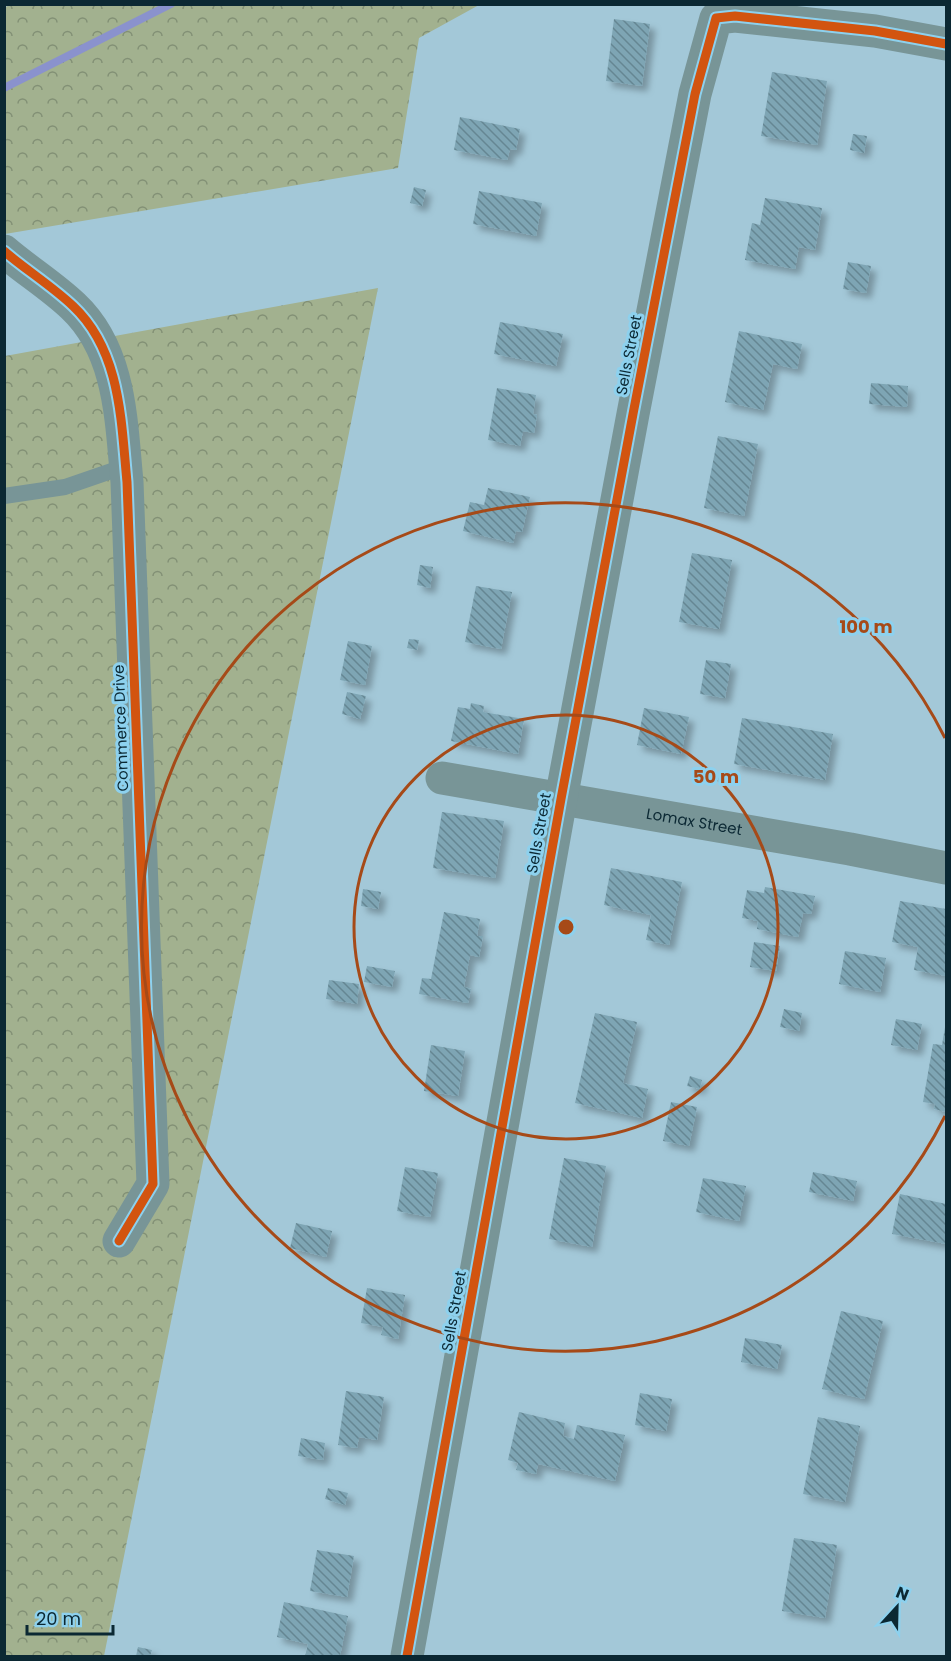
<svg xmlns="http://www.w3.org/2000/svg" width="951" height="1661" font-family="Poppins,sans-serif">
  <style>
    .forest { fill: url(#forest-crowns) }
    .lines { fill: none; stroke-linecap: round; stroke-linejoin: round }
    .stream { stroke: #8a92cd; stroke-width: 8 }
    .building { fill: url(#building-back-hatch); filter: url(#shadow) }
    .lane { stroke: #789597; stroke-width: 16 }
    .street { stroke: #789597; stroke-width: 33 }
    .cycleway-casing { stroke: #8dd1ee; stroke-width: 13 }
    .cycleway { stroke: #d25410; stroke-width: 9 }
    .ring { fill: none; stroke: #a64a18; stroke-width: 3 }
    .labels { text-anchor: middle; stroke-width: 6; stroke-linejoin: round; paint-order: stroke }
    .street-label { font-size: 15px; fill: #0b2833; stroke: #8dd1ee }
    .centre { fill: #a64a18; stroke: #8dd1ee; stroke-width: 3 }
    .ring-label { font-size: 18px; text-anchor: middle; font-weight: bold; fill: #a64a18; stroke: #8dd1ee; stroke-width: 6; stroke-linejoin: round; paint-order: stroke }
  </style>
  <defs>
    <pattern id="forest-crowns" width="20" height="18" patternUnits="userSpaceOnUse" patternTransform="scale(1.5)"><rect width="20" height="18" fill="#a2b18f"/><path d="M2 6a3 3 0 1 1 6 0M12 15a3 3 0 1 1 6 0" fill="none" stroke="#829075"/></pattern>
    <pattern id="building-back-hatch" width="6" height="6" patternUnits="userSpaceOnUse" patternTransform="scale(1.5)"><rect width="6" height="6" fill="#7ea5b4"/><path d="M-1 5l2 2M0 0l6 6M5-1l2 2" fill="none" stroke="#658693"/></pattern>
    <filter id="shadow"><feDropShadow dx="5.5" dy="5.5" stdDeviation="3" flood-color="#0004"/></filter>
  </defs>
  <rect width="100%" height="100%" fill="#a3c8d8"/>
  <path class="forest" d="M11,4H479V5L419,38L398,168L5,234L4,8Z
    M378,288L104,1656H5V356Z"/>
  <g class="lines">
    <path class="stream" d="M4,88L171,4"/>
  </g>
  <path class="building" d="M614,19L650,24L642,86L606,81Z
    M772,72L827,81L817,145L761,136Z
    M460,117L520,129L516,150L510,149L507,160L454,150Z
    M853,134L867,136L864,153L850,150Z
    M414,187L426,190L422,206L410,203Z
    M479,191L542,203L536,236L473,224Z
    M765,198L822,208L815,250L799,247L795,269L745,260L752,223L760,225Z
    M848,262L871,266L866,293L843,289Z
    M500,322L563,334L556,366L494,354Z
    M739,331L802,344L797,369L773,364L763,410L725,402Z
    M871,383L908,386L907,407L869,404Z
    M497,388L536,395L533,414L537,415L534,433L523,431L520,446L488,440Z
    M718,436L758,444L744,516L704,508Z
    M488,488L530,497L522,532L516,531L513,543L463,531L470,502L484,505Z
    M692,553L732,560L719,629L679,622Z
    M420,565L433,567L430,588L417,585Z
    M476,586L512,592L501,649L465,642Z
    M409,639L419,640L417,650L407,648Z
    M348,641L372,646L365,685L340,680Z
    M706,660L731,664L725,698L700,694Z
    M347,692L366,696L360,719L342,714Z
    M471,703L484,706L483,712L524,719L518,754L451,741L458,707L470,709Z
    M644,708L689,717L681,754L637,745Z
    M742,718L833,734L825,780L734,764Z
    M442,812L504,821L495,878L433,868Z
    M611,868L682,882L669,945L646,940L651,915L604,905Z
    M765,887L815,896L811,914L803,913L798,937L757,929L758,921L742,918L747,890L764,893Z
    M363,889L381,892L378,909L361,906Z
    M900,901L946,909V976L914,970L918,947L892,942Z
    M444,912L480,919L477,936H483L479,957L470,955L464,987L471,989L468,1003L419,994L422,978L431,979Z
    M754,942L780,946L776,971L750,967Z
    M845,951L886,958L880,992L839,984Z
    M367,966L395,971L392,987L364,982Z
    M329,980L359,984L357,1004L326,999Z
    M784,1009L802,1013L799,1031L780,1027Z
    M595,1013L637,1022L623,1083L648,1089L642,1118L575,1103Z
    M896,1019L922,1024L917,1050L891,1045Z
    M945,1027H946V1112L934,1109L935,1104L923,1102L933,1044L942,1045Z
    M431,1045L465,1051L458,1096L424,1091Z
    M690,1076L702,1080L700,1089L687,1086Z
    M671,1102L697,1107L689,1146L663,1141Z
    M564,1158L606,1166L592,1247L549,1239Z
    M405,1167L438,1173L430,1217L397,1211Z
    M813,1172L857,1181L853,1201L809,1192Z
    M703,1178L746,1186L739,1221L696,1212Z
    M900,1194L946,1204V1244L892,1234Z
    M296,1223L332,1231L326,1257L290,1248Z
    M367,1288L405,1295L398,1339L381,1335L383,1327L361,1323Z
    M841,1311L883,1321L864,1399L822,1389Z
    M745,1338L782,1345L777,1369L741,1362Z
    M346,1391L384,1397L377,1440L359,1437L357,1448L338,1445Z
    M640,1393L672,1399L666,1431L635,1425Z
    M519,1412L565,1423L563,1436L574,1439L577,1425L625,1435L615,1481L538,1464L536,1474L516,1470L518,1463L508,1460Z
    M818,1417L860,1426L845,1502L803,1494Z
    M301,1438L325,1443L323,1460L298,1456Z
    M328,1488L348,1493L345,1505L325,1499Z
    M794,1538L837,1545L825,1618L782,1611Z
    M317,1550L354,1556L347,1597L310,1591Z
    M284,1602L348,1616L340,1656H305L308,1644L277,1637Z
    M138,1647L152,1650L150,1656H136Z"/>
  <g class="lines">
    <path class="lane" d="M4,496L65,487L126,466"/>
    <g class="street">
      <path d="M4,251C26,270 52,286 73,306C121,351 121,421 127,482L153,1184L119,1241"/>
      <path id="s1" d="M442,778L850,849L946,868"/>
      <path d="M407,1656L561,799L633,414L695,94L716,18L735,16L875,31L946,44"/>
    </g>
    <g class="cycleway-casing">
      <path id="cycleway" d="M4,251C26,270 52,286 73,306C121,351 121,421 127,482L153,1184L119,1241
        M407,1656L561,799L633,414L695,94L716,18L735,16L875,31L946,44"/>
    </g>
    <use href="#cycleway" class="cycleway"/>
  </g>
  <g class="ring">
    <circle cx="566" cy="927" r="212"/>
    <path d="M945 1116A424 424 0 1 1 945 738"/>
  </g>
  <g class="labels">
    <g class="street-label">
      <text transform="translate(629 355) rotate(-79)" y="5">Sells Street</text>
      <text transform="translate(121 728) rotate(-92)" y="5">Commerce Drive</text>
      <text dy="5" stroke="none"><textPath href="#s1" startOffset="256">Lomax Street</textPath></text>
      <text transform="translate(539 833) rotate(-80)" y="5">Sells Street</text>
      <text transform="translate(454 1311) rotate(-80)" y="5">Sells Street</text>
    </g>
  </g>
  <circle cx="566" cy="927" r="9" class="centre"/>
  <g class="ring-label">
    <text x="866" y="633">100 m</text>
    <text x="716" y="783">50 m</text>
  </g>
  <rect width="951" height="1661" fill="none" stroke="#0b2833" stroke-width="12"/>
  <g transform="translate(897 1607) rotate(22)" stroke="#8dd1ee" stroke-width="4.5" paint-order="stroke">
  <path d="M0-4.5L10 22L0 15L-10 22Z" fill="#0b2833"/>
  <text y="-9" font-size="16" font-weight="bold" text-anchor="middle" fill="#0b2833">N</text>
  </g>
  <path d="M27 1625v9h86v-9" fill="none" stroke="#0b2833" stroke-width="3"/>
  <text x="36" y="1625" font-size="18" fill="#0b2833" stroke="#8dd1ee" stroke-width="4.5" paint-order="stroke">20 m</text>
</svg>
